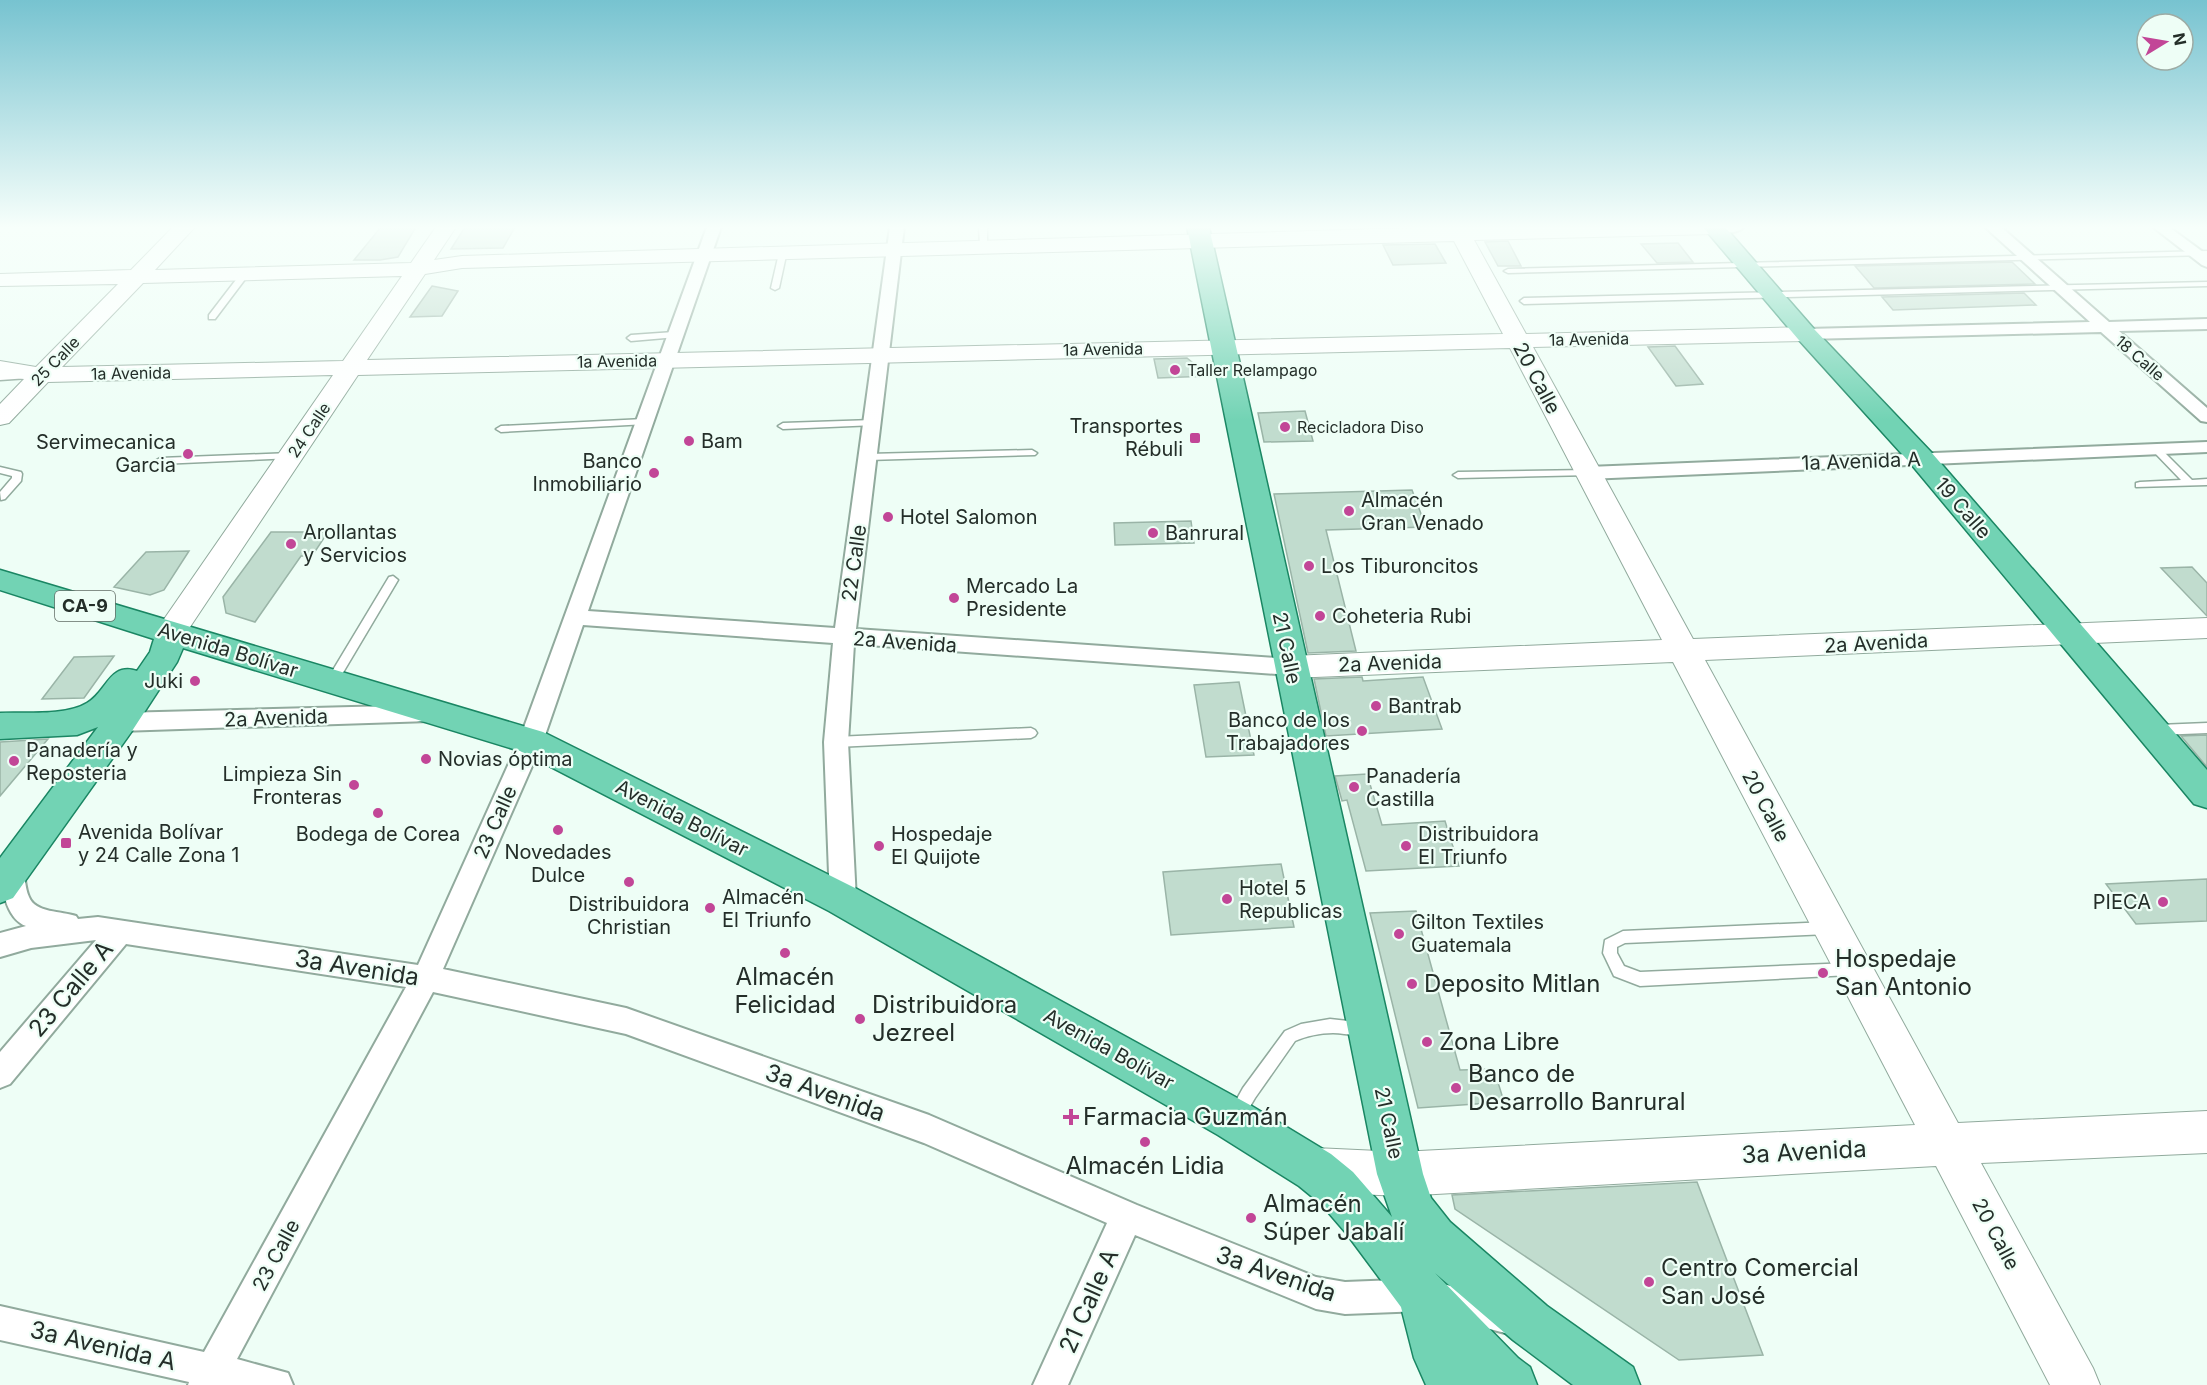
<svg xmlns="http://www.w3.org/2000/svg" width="2207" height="1385" font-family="Inter,sans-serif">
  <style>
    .building { fill: #c1dcce; stroke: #9ab4a7; stroke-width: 1.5 }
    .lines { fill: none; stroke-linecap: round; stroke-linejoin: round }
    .lane-casing { stroke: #91aa9d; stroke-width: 3 }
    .street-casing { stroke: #91aa9d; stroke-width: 4 }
    .secondary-casing { stroke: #91aa9d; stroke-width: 2 }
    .primary-casing { stroke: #1a8663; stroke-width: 3 }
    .lane { fill: #fff; fill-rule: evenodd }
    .street { fill: #fff; fill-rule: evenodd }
    .secondary { fill: #fff; fill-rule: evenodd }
    .primary { fill: #72d3b4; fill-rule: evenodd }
    .poi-dot { fill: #c24697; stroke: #eefef6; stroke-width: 2 }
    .labels { text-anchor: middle; stroke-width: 4.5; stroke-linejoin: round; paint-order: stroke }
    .far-street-label { font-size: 16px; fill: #242e29; stroke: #eefef6 }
    .far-poi-label { font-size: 16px; fill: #242e29; stroke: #eefef6; text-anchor: start }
    .shield { fill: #eefef6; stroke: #616c66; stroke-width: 1.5 }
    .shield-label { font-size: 18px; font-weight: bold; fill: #242e29 }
    .street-label { font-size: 20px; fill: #242e29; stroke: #eefef6 }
    .poi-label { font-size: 20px; fill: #242e29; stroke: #eefef6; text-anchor: start }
    .near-poi-label { font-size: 24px; fill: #242e29; stroke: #eefef6; text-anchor: start }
    .near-street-label { font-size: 24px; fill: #242e29; stroke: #eefef6 }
  </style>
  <rect width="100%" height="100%" fill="#eefef6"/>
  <path class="building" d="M381,227H416L398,257L380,260H354Z
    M465,227H515L503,248L451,249Z
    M1508,241L1521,266H1498L1485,242Z
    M1678,243L1693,262L1657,263L1641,244Z
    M1435,244L1446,263L1393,265L1383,245Z
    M2012,262L2035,284L1874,288L1855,266Z
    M432,286L458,291L442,316L410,317Z
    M2024,293L2036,305L1893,310L1882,297Z
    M1675,346L1703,384L1676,386L1648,347Z
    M1187,358L1209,376L1158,378L1154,359Z
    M1305,411L1313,441L1264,442L1258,413Z
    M1412,490L1426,527L1326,530L1356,651L1308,653L1274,494Z
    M1191,521L1194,543L1115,545L1114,523Z
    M271,532H328L312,556H301L255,622L226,613L223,597Z
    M189,551L164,590L150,595L114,587L146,552Z
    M2192,567L2207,583V616L2161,568Z
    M114,656L84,698L42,699L74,657Z
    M1362,677L1363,681L1423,677L1442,729L1326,736L1314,679Z
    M1239,682L1254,755L1206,757L1194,685Z
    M2207,735V767L2181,736Z
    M48,739L0,796V742Z
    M1367,774L1382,825L1445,821L1459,866L1366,871L1347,800L1342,801L1335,776Z
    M1281,864L1294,927L1171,935L1163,872Z
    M2207,879V921L2136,924L2106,884Z
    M1416,911L1460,1070L1494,1069L1504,1102L1418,1108L1370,913Z
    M1697,1182L1763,1355L1679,1360L1455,1209L1452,1195Z"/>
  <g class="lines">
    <g class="lane-casing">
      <path id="lane" d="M979,227H987V248L980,246Z
        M780,249L787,251L779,288L775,290L771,288Z
        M2207,251V255L1508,273L1504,271L1508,269Z
        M242,272L249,274L215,319H209V315Z
        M2207,282V286L1524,304L1520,301L1524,298Z
        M674,332L677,333V337L631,341L627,338L631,335Z
        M26,373L29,374V378L0,380V374Z
        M644,419L647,420V424L501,432L496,429L501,426Z
        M873,420L878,423L876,425L783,429L778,426L783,423Z
        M2156,446L2159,447L2192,480L2207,479V485L2136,487V483L2140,482L2181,480L2153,451V447Z
        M1032,450L1037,453L1035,455L868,460L863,457L868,454Z
        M291,453L294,454V458L160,464L155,461L160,458Z
        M0,467L21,472L22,474L21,481L5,499L1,500L0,492L12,478V476L0,473Z
        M1588,470L1593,473L1592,475L1458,478L1453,475L1458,472Z
        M393,576L398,580L335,686H327L325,683L327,680L389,577Z
        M2207,723V733L2158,735L2154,733L2152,730L2154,727L2158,725Z
        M1031,728L1035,730L1037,733L1035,736L1031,738L836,747L832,745L830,742L832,739L836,737Z
        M1828,922L1833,924L1835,928L1833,932L1828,934L1625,943L1617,947V953L1624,966L1640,972L1850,963L1855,964L1857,969L1855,974L1850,975L1640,986L1614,976L1603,953L1605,940L1623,931Z
        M1330,1019L1366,1023L1369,1028L1366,1033C1356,1037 1344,1033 1333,1033C1321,1033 1306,1036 1295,1041L1255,1098L1242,1120L1236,1123L1230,1120L1228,1115L1243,1088L1285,1031L1301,1024Z"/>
    </g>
    <g class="street-casing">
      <path id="street" d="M707,227H721L588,611L835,628L890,227H904L856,629L1291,659L1299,661L1302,667L1299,673L1291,675L854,644L848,742L856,900L852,908L843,911L834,908L830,900L824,742L833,643L583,625L543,741L443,969L626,1008L929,1115L1137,1205L1316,1277L1345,1282L1422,1279L1505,1299L1517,1304L1522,1316L1517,1328L1505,1333L1422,1311L1345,1314L1316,1309L1135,1235L1068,1385H1033L1107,1223L924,1143L626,1034L433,992L237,1359L288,1373L293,1385H188L189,1382L0,1340V1306L204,1352L406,987L126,944L10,1084L0,1088V1052L96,940L31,948L0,957V933L26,926C5,918 0,884 3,864L12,861L21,864C26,875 24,886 29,897C35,913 62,911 76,916L78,919L98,917L418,965L519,741Z
        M1707,227H1744C1737,234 1719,234 1709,231Z
        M1985,227H2001L2109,322L2207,319V329L2119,331L2207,408V422L2201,421L2101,332L1806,339L1798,334L1806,329L2090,322Z
        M2153,227H2169L2207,255V267L2202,265Z
        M2207,442V452L1588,479L1581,477L1579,473L1581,469L1588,467Z
        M430,705L438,707L441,713L438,719L430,721L120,731L112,728L108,722L112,716L120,713Z"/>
    </g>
    <g class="secondary-casing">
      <path id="secondary" d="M173,227H195L155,270L411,263L436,227H456L434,260L462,256L1447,227H1724L1721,232L1714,234L1474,240L1526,334L1806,327L1814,329L1817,334L1814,339L1806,341L1533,347L1693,639L2207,618V638L1705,660L1958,1123L2207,1111V1153L1981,1163L2093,1368L2100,1385H2050L1936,1166L1400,1196L1315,1192L1300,1185L1293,1170L1300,1155L1315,1148L1400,1152L1915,1125L1673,662L1291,678L1280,675L1276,667L1280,659L1291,656L1662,640L1510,348L358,375L182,639L171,642L160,639L156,632L160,625L333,375L48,382L9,423L0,425V404L24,379L0,375V361L36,367L118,284L0,286V274L131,270ZM1454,241L1503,334L367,360L425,274L462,268ZM402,276L343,361L62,367L143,283Z"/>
    </g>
    <g class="primary-casing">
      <path id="primary" d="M1187,227H1209L1423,1174L1431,1198L1450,1222L1547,1306L1633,1367L1640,1385H1573L1513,1340L1435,1273L1518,1358L1530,1367L1537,1385H1426L1414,1358L1401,1307L1346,1233L1321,1204L1299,1186L1218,1135L829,911L520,751L183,648L177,662L132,731L13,898L0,903V858L98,727L77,735L0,739V713C25,712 66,716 87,703C107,692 109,662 137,671L150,652L154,639L0,590V570L543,732L857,889L1250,1105L1331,1154L1353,1172L1392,1217L1377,1174Z
        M1703,227H1725L1814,329L1931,452L2207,770V808L2194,804L1911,464L1798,339Z"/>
    </g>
    <use href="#lane" class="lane"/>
    <use href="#street" class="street"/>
    <use href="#secondary" class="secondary"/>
    <use href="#primary" class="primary"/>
  </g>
  <linearGradient id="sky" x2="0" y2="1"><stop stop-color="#77c3d0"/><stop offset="0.54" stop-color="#f7fffb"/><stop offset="1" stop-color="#f7fffb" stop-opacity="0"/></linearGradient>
  <rect width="2207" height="421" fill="url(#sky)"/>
  <g class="poi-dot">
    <circle cx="1175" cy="370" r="6"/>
    <circle cx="1285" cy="427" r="6"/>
    <rect x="1189" y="432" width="12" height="12" rx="3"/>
    <circle cx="689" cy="441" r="6"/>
    <circle cx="188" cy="454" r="6"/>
    <circle cx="654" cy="473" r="6"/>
    <circle cx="1349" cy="511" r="6"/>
    <circle cx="888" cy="517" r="6"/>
    <circle cx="1153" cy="533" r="6"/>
    <circle cx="291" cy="544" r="6"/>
    <circle cx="1309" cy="566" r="6"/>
    <circle cx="954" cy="598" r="6"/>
    <circle cx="1320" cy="616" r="6"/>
    <circle cx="195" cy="681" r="6"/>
    <circle cx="1376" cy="706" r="6"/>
    <circle cx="1362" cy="731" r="6"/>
    <circle cx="426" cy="759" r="6"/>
    <circle cx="14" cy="761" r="6"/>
    <circle cx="354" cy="785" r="6"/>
    <circle cx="1354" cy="787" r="6"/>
    <circle cx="378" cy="813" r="6"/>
    <circle cx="558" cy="830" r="6"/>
    <rect x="60" y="837" width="12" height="12" rx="3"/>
    <circle cx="879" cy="846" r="6"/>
    <circle cx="1406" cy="846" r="6"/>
    <circle cx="629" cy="882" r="6"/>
    <circle cx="1227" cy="899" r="6"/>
    <circle cx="2163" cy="902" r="6"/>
    <circle cx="710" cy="908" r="6"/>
    <circle cx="1399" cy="934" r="6"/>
    <circle cx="785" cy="953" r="6"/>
    <circle cx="1823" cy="973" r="6"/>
    <circle cx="1412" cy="984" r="6"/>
    <circle cx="860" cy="1019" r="6"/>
    <circle cx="1427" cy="1042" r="6"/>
    <circle cx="1456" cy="1088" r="6"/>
    <path d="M1068 1108h6v6h6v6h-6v6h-6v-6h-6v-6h6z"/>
    <circle cx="1145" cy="1142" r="6"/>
    <circle cx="1251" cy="1218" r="6"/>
    <circle cx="1649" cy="1282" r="6"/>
  </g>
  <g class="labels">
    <g class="far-street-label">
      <text transform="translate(1589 339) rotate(-1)" y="6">1a Avenida</text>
      <text transform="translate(1103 349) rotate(-1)" y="6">1a Avenida</text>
      <text transform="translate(2140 358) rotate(41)" y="6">18 Calle</text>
      <text transform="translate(55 361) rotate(-46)" y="6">25 Calle</text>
      <text transform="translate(617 361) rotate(-1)" y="6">1a Avenida</text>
      <text transform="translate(131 373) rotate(-1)" y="6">1a Avenida</text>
      <text transform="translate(309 430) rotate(-56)" y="6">24 Calle</text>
    </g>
    <g class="far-poi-label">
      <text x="1187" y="376">Taller Relampago</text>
      <text x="1297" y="433">Recicladora Diso</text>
    </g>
    <rect class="shield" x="55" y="591" width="60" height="30" rx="4.5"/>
    <g class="shield-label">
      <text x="85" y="612">CA-9</text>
    </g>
    <g class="street-label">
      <text transform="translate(1537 378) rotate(62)" y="7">20 Calle</text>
      <text transform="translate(1861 461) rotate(-2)" y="7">1a Avenida A</text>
      <text transform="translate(1963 508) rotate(49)" y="7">19 Calle</text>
      <text transform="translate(854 563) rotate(-82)" y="7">22 Calle</text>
      <text transform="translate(905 642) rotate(4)" y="7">2a Avenida</text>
      <text transform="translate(1876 643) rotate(-3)" y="7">2a Avenida</text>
      <text transform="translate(1287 648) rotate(78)" y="7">21 Calle</text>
      <text transform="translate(228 650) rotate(17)" y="7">Avenida Bolívar</text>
      <text transform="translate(1390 663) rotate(-2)" y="7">2a Avenida</text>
      <text transform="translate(276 718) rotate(-2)" y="7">2a Avenida</text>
      <text transform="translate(1766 806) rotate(62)" y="7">20 Calle</text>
      <text transform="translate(682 818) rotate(27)" y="7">Avenida Bolívar</text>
      <text transform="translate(495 822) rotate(-66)" y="7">23 Calle</text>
      <text transform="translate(1109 1049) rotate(29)" y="7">Avenida Bolívar</text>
      <text transform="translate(1389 1123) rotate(78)" y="7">21 Calle</text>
      <text transform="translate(1996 1234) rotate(62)" y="7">20 Calle</text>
      <text transform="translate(276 1255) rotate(-62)" y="7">23 Calle</text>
    </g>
    <g class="poi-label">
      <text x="1183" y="433" text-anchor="end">Transportes<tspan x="1183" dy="23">Rébuli</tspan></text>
      <text x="701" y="448">Bam</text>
      <text x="176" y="449" text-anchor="end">Servimecanica<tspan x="176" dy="23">Garcia</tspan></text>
      <text x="642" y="468" text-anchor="end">Banco<tspan x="642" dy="23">Inmobiliario</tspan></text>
      <text x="1361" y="507">Almacén<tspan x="1361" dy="23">Gran Venado</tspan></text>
      <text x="900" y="524">Hotel Salomon</text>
      <text x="303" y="539">Arollantas<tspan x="303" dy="23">y Servicios</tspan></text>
      <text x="1165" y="540">Banrural</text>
      <text x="1321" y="573">Los Tiburoncitos</text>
      <text x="966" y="593">Mercado La<tspan x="966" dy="23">Presidente</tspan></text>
      <text x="1332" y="623">Coheteria Rubi</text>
      <text x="183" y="688" text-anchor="end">Juki</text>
      <text x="1388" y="713">Bantrab</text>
      <text x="1350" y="727" text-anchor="end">Banco de los<tspan x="1350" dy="23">Trabajadores</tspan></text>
      <text x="26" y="757">Panadería y<tspan x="26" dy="23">Reposteria</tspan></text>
      <text x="438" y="766">Novias óptima</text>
      <text x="342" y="781" text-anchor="end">Limpieza Sin<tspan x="342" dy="23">Fronteras</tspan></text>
      <text x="1366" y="783">Panadería<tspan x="1366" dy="23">Castilla</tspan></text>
      <text x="78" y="839">Avenida Bolívar<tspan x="78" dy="23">y 24 Calle Zona 1</tspan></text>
      <text x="378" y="841" text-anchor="middle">Bodega de Corea</text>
      <text x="891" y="841">Hospedaje<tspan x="891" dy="23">El Quijote</tspan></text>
      <text x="1418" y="841">Distribuidora<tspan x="1418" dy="23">El Triunfo</tspan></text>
      <text x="558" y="859" text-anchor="middle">Novedades<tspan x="558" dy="23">Dulce</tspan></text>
      <text x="1239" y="895">Hotel 5<tspan x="1239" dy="23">Republicas</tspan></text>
      <text x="722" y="904">Almacén<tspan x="722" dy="23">El Triunfo</tspan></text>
      <text x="2151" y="909" text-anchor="end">PIECA</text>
      <text x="629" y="911" text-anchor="middle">Distribuidora<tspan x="629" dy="23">Christian</tspan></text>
      <text x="1411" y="929">Gilton Textiles<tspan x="1411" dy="23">Guatemala</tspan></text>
    </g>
    <g class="near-poi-label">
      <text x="1835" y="967">Hospedaje<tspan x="1835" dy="28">San Antonio</tspan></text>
      <text x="785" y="985" text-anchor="middle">Almacén<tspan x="785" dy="28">Felicidad</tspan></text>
      <text x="1424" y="992">Deposito Mitlan</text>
      <text x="872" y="1013">Distribuidora<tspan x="872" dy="28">Jezreel</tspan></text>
      <text x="1439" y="1050">Zona Libre</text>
      <text x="1468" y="1082">Banco de<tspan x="1468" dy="28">Desarrollo Banrural</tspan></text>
      <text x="1083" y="1125">Farmacia Guzmán</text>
      <text x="1145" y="1174" text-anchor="middle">Almacén Lidia</text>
      <text x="1263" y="1212">Almacén<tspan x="1263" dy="28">Súper Jabalí</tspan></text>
      <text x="1661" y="1276">Centro Comercial<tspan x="1661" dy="28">San José</tspan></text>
    </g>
    <g class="near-street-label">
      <text transform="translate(357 968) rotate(9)" y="8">3a Avenida</text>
      <text transform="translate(71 989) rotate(-50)" y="8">23 Calle A</text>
      <text transform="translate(825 1093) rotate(20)" y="8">3a Avenida</text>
      <text transform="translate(1804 1152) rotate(-3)" y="8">3a Avenida</text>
      <text transform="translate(1276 1274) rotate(19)" y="8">3a Avenida</text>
      <text transform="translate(1089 1301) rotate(-66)" y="8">21 Calle A</text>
      <text transform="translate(103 1346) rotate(13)" y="8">3a Avenida A</text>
    </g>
  </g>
  <g transform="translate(2165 42) rotate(79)"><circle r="28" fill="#eefef6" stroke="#9daba4" stroke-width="1.5"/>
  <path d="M0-4.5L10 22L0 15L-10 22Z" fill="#c24697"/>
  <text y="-9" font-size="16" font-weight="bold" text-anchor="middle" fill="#242e29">N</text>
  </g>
</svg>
